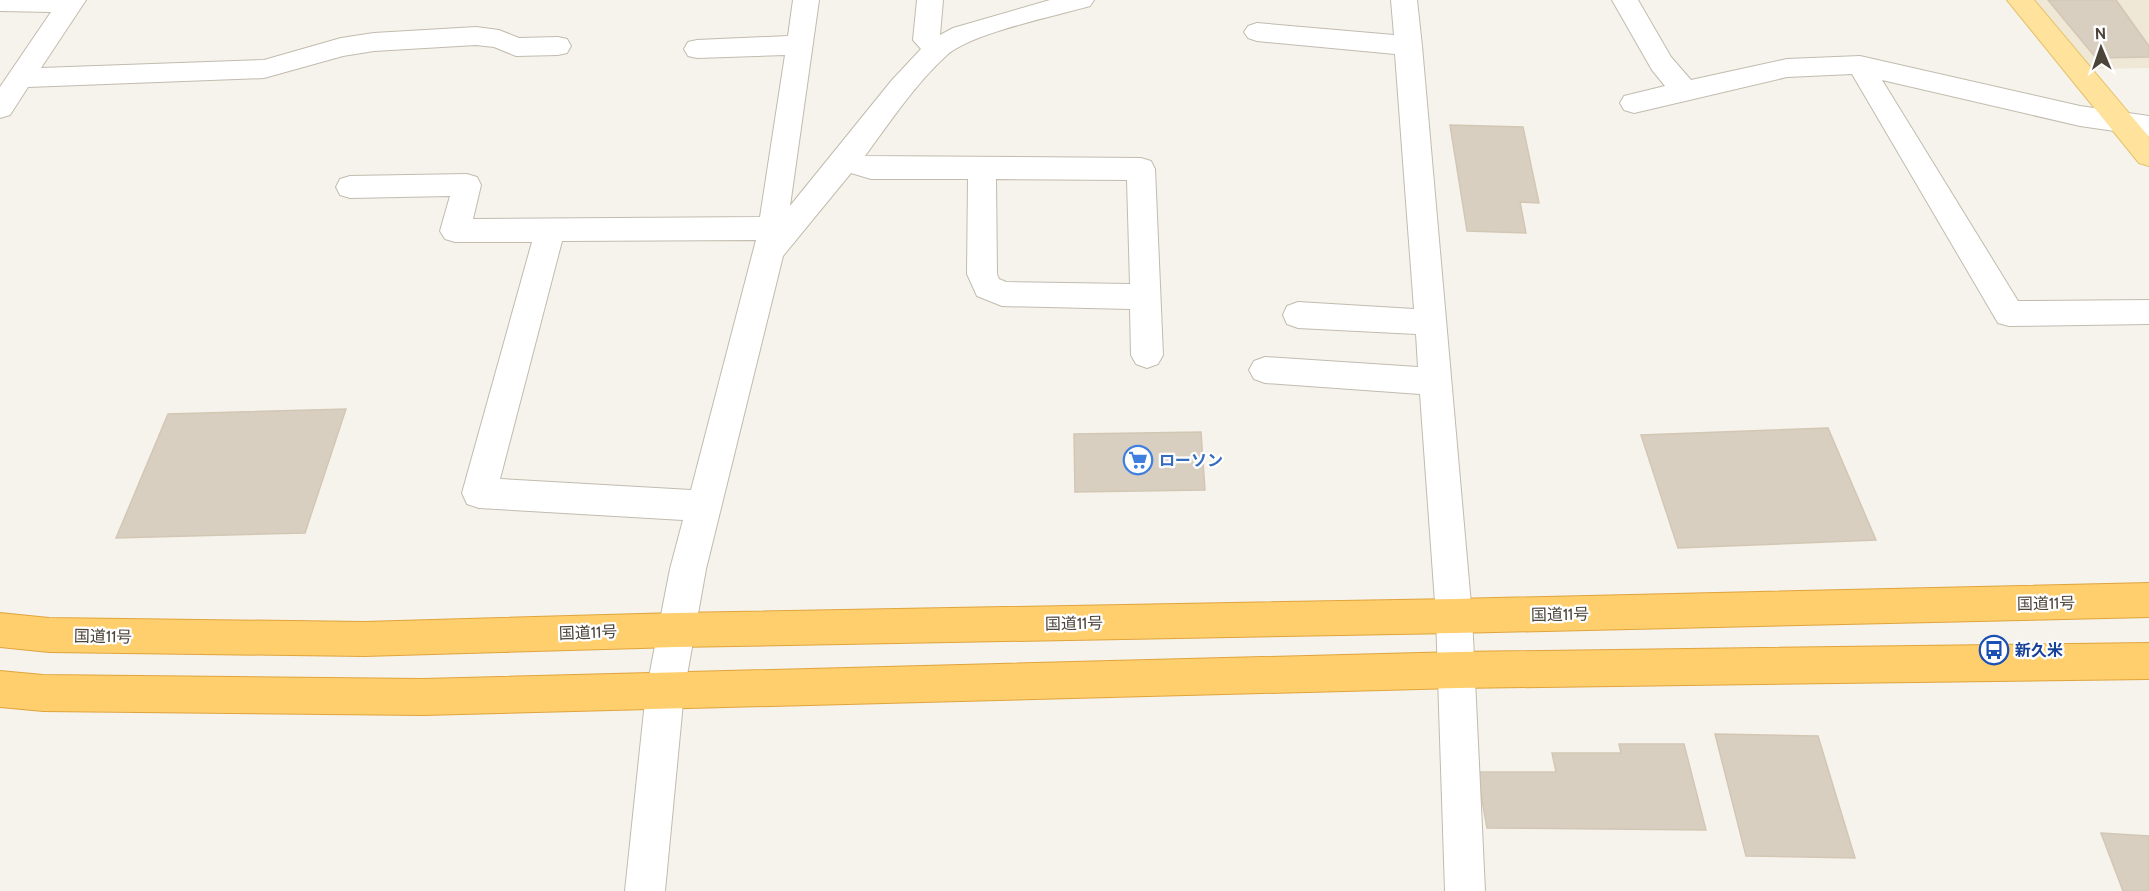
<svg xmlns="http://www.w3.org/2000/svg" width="2149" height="891" font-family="Cabin,'Noto Sans JP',sans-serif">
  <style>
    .education { fill: #efe8d6 }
    .building { fill: #d8cfc1; stroke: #d3c7b4; stroke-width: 1.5 }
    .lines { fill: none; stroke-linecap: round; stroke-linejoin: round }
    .street-casing { stroke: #c2bbae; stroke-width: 2 }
    .primary-casing { stroke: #e6c16a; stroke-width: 2 }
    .highway-casing { stroke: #e0a43c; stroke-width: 2 }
    .street { fill: #fff; fill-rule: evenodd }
    .primary { fill: #ffe39c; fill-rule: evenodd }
    .highway { fill: #ffcf6e; fill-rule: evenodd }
    .labels { text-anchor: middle; stroke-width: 4.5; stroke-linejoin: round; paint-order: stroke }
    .shop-label { font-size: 16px; font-weight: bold; fill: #366cbe; stroke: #fff; text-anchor: start }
    .street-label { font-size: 16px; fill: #4b4439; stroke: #fff }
    .transit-label { font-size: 16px; font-weight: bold; fill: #164399; stroke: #fff; text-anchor: start }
  </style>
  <rect width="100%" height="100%" fill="#f6f3ec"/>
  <path class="education" d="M2035,0H2149V68L2092,69Z"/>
  <path class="building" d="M2048,0H2116L2149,46V57L2096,58Z
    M1450,125L1523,127L1539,203L1520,202L1526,233L1467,231Z
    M346,409L305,533L116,538L168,414Z
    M1828,428L1876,540L1678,548L1641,435Z
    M1201,432L1205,490L1075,492L1074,434Z
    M1715,734L1818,736L1855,858L1746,856Z
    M1619,744H1684L1706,830L1487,828L1477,772H1556L1552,753H1621Z
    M2101,833L2149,836V891H2123Z"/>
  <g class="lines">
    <g class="street-casing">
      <path id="street" d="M0,0H86L41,68L264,60L341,38L374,33L476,27L499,30L519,38L558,37L567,39L571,46L567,53L558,55L516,56L494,47L476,45L374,51L343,56L264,78L28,87L10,115L0,118V87L51,12L0,11Z
        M793,0H819L790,206L892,80L921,49L913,40L917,0H943L940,35L953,28L1050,0H1094L1090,6C1055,16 972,33 947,55C915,84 890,122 865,156L1141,158L1151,161L1155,169L1163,355L1158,364L1147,368L1136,364L1131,355L1130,309L1002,306L977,296L967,274L968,179H871L851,173L783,256L706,569L684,692L665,891H625L646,692L670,569L683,520L479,508L467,504L462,493L532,242H455L445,239L440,231L450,196L350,198L340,195L336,187L340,179L350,176L467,174L477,177L481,185L473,219L760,217L785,55L697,58L688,56L684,49L688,42L697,40L788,36ZM996,179L1127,180L1130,284L1006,282L999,279L997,274ZM756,240L691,490L500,479L562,241Z
        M1391,0H1417L1422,46L1472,616L1485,891H1445L1436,616L1420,394L1265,383L1254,379L1249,370L1254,361L1265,357L1418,367L1416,334L1298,328L1287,324L1283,315L1287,306L1298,302L1414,309L1395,54L1257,41L1248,38L1244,32L1248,26L1257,23L1394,35Z
        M1612,0H1638L1671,57L1691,80L1787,59L1860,56L2080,106L2149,116V136L2080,126L1882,80L2018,301L2149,300V324L2009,326L1998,323L1852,74L1787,77L1634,113L1624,110L1620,103L1624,96L1665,86L1652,70Z"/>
    </g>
    <g class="primary-casing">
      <path id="primary" d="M2007,0H2034L2149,137V166L2139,163Z"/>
    </g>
    <g class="highway-casing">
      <path id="highway" d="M2149,583V617L1454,633L676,647L364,656L49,652L0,647V613L49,618L364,622L676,613L1454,599Z
        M2149,643V679L1457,688L423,715L43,711L0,707V671L43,675L423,679L1457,652Z"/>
    </g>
    <use href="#street" class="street"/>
    <use href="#primary" class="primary"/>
    <use href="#highway" class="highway"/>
  </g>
  <defs>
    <g id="supermarket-ring" transform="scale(1.5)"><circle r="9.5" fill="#fff" stroke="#3f7fe0" stroke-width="1.5"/><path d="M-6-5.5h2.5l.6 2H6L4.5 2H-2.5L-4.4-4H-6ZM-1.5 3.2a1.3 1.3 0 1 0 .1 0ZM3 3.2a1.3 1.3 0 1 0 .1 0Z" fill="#3f7fe0"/></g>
    <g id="bus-ring" transform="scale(1.5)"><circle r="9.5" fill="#fff" stroke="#1a4fb4" stroke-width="1.5"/><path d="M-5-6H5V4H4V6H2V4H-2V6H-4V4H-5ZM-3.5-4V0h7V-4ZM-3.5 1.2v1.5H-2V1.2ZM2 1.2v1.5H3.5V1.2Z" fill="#1a4fb4"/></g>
  </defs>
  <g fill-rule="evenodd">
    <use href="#supermarket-ring" x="1138" y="460"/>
    <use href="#bus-ring" x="1994" y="650"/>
  </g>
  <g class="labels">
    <g class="shop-label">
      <text x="1159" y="466">ローソン</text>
    </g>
    <g class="street-label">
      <text transform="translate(2046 603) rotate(-1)" y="6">国道11号</text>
      <text transform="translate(1560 614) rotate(-1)" y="6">国道11号</text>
      <text transform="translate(1074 623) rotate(-1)" y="6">国道11号</text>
      <text transform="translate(588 632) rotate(-2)" y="6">国道11号</text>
      <text transform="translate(103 636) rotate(1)" y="6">国道11号</text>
    </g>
    <g class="transit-label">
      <text x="2015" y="656">新久米</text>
    </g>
  </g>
  <g transform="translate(2101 48) rotate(358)" stroke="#ffffff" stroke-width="4.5" paint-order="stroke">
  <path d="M0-4.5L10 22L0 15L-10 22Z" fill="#4b4439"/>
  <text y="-9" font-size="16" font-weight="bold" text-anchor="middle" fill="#4b4439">N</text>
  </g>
</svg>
